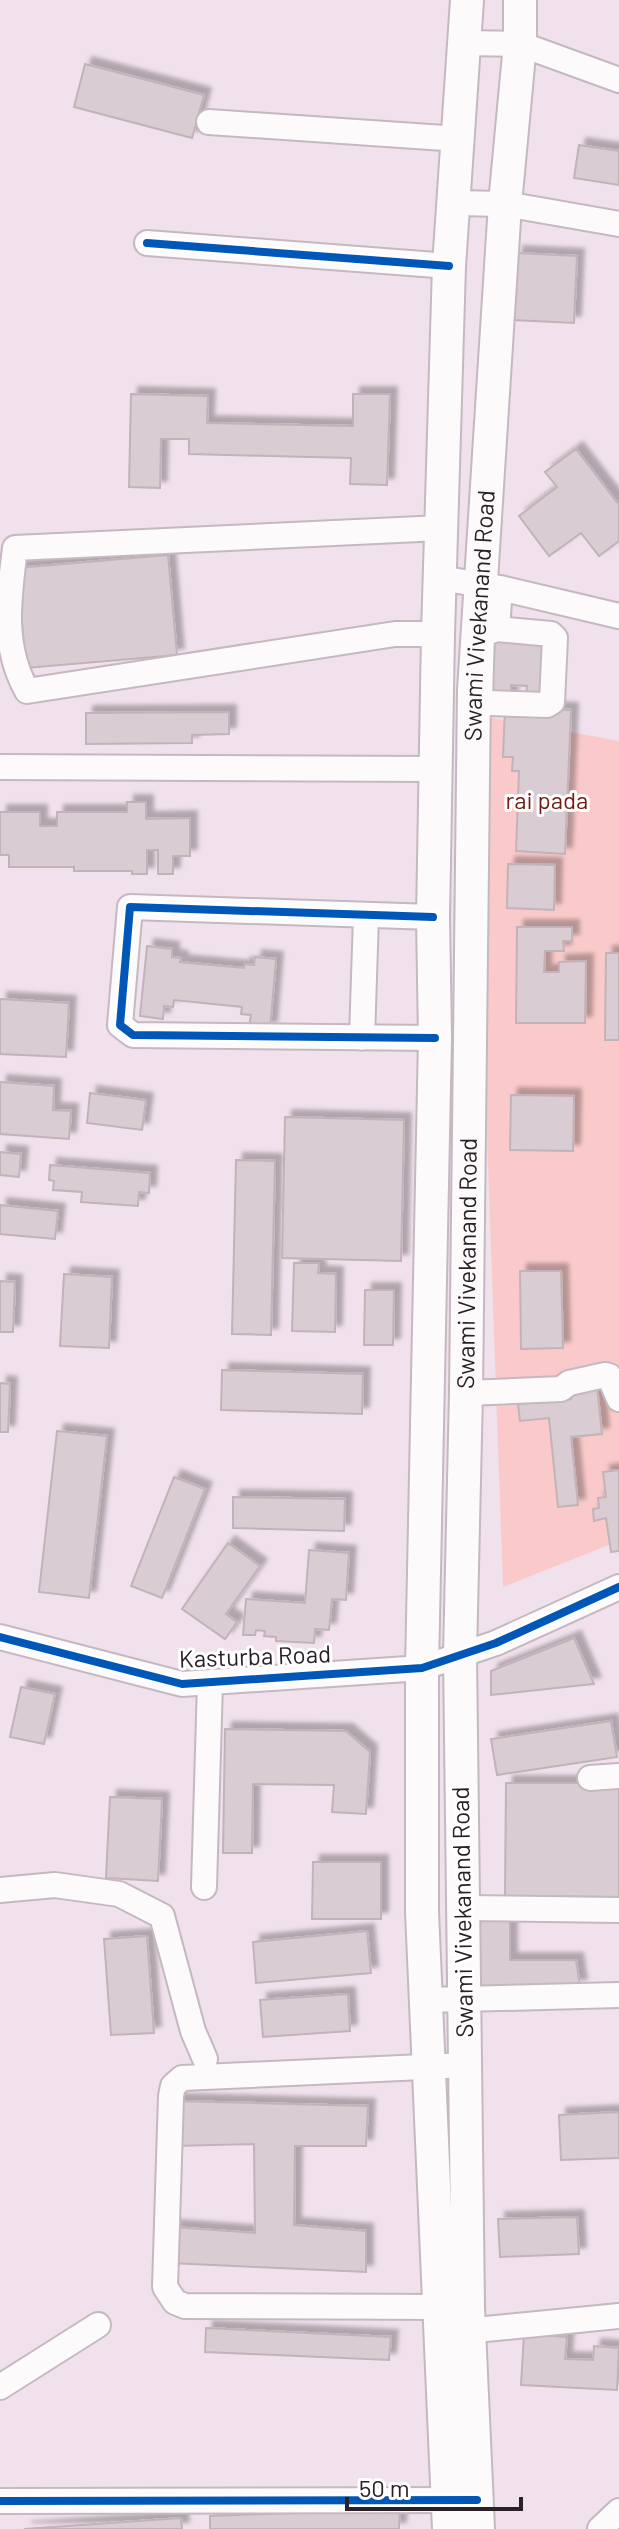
<svg xmlns="http://www.w3.org/2000/svg" width="619" height="2529" font-family="Barlow,sans-serif">
  <style>
    .green { fill: #f9cac9 }
    .building { fill: #d9ccd2; stroke: #c1b3b9; stroke-width: 2; filter: url(#shadow) }
    .lines { fill: none; stroke-linecap: round; stroke-linejoin: round }
    .minor-casing { stroke: #c4b8c1; stroke-width: 28 }
    .major-casing { stroke: #c4b8c1; stroke-width: 36 }
    .minor { stroke: #fdfafc; stroke-width: 24 }
    .major { stroke: #fdfafc; stroke-width: 32 }
    .cycleway-casing { stroke: #fff; stroke-width: 13 }
    .cycleway { stroke: #0057b8; stroke-width: 8 }
    .labels { text-anchor: middle; stroke-width: 6; stroke-linejoin: round; paint-order: stroke }
    .street-label { font-size: 24px; fill: #2a2027; stroke: #fff }
    .park-label { font-size: 24px; fill: #721a12; stroke: #fff }
  </style>
  <defs>
    <filter id="shadow"><feDropShadow dx="7" dy="-7" stdDeviation="2" flood-color="#0004"/></filter>
  </defs>
  <rect width="100%" height="100%" fill="#f1e1ec"/>
  <path class="green" d="M472,714L619,741V1541L503,1587Z"/>
  <path class="building" d="M85,64L204,95L192,138L74,107Z
    M579,145L619,151V185L574,178Z
    M516,253L577,256L574,323L513,320Z
    M131,394L208,396L207,423L353,426V394H390L387,485L350,484L351,458L189,454V439H161L160,488L129,487Z
    M576,449L619,505V541L599,556L581,533L549,556L519,516L557,487L545,472Z
    M168,555L177,655L26,668L17,568Z
    M485,635L550,639L546,700L526,699L527,686L511,685V698L482,696Z
    M505,707L571,710L565,854L516,851L519,771H512L513,757H503Z
    M229,712V734L192,735V743L86,744V713Z
    M127,802H146V819L190,818V856H173V874H158V850H147V874H132V871H74V867H9V855H0V812H40V826H57V812H127Z
    M508,864L555,865L554,910L507,908Z
    M517,927H572V941H563L564,951H545L544,972H559V962L586,961L585,1023H516Z
    M147,946L172,949V957L181,958L180,962L244,968V964L254,965L255,957L276,959L270,1029L249,1027L251,1015L241,1014L242,1007L174,1000L173,1007L164,1006L163,1019L140,1016Z
    M606,953H619V1040H605Z
    M0,999L69,1003L66,1057L0,1054Z
    M0,1082L54,1086L53,1110L71,1111L69,1139L0,1134Z
    M90,1093L146,1100L142,1130L87,1123Z
    M511,1095L574,1096L573,1151L510,1150Z
    M285,1117L404,1120L401,1261L282,1258Z
    M0,1152L21,1154L19,1177L0,1175Z
    M236,1160L275,1161L271,1335L232,1334Z
    M50,1165L150,1173L149,1193L139,1192L138,1206L81,1202L82,1192L53,1190L54,1181L49,1180Z
    M0,1205L58,1211L55,1239L0,1234Z
    M294,1263H319L318,1273L336,1274L335,1332L292,1331Z
    M520,1271H561L563,1348L521,1349Z
    M64,1274L112,1277L109,1348L60,1346Z
    M0,1281L15,1282L13,1332H0Z
    M365,1290H394L393,1345H364Z
    M222,1370L363,1374L362,1414L221,1410Z
    M0,1383L10,1384L8,1432H0Z
    M597,1386L602,1434L571,1437L578,1505L558,1507L549,1418L520,1421L518,1404L571,1399L570,1388Z
    M57,1431L107,1436L89,1598L39,1592Z
    M619,1470V1551L611,1552L606,1518L594,1521L593,1509L599,1508L598,1498L606,1497L603,1472Z
    M174,1477L205,1489L162,1598L131,1586Z
    M233,1497L345,1499L344,1531L233,1528Z
    M228,1543L260,1566L226,1614L237,1622L225,1639L182,1609Z
    M309,1550L349,1553L346,1600L332,1599L329,1630L315,1629L314,1643L276,1641V1637L264,1636L265,1631L256,1630L255,1635H243L246,1599L305,1603Z
    M574,1638L594,1684L491,1695V1671Z
    M21,1687L55,1694L44,1744L10,1737Z
    M611,1721L617,1757L497,1775L491,1739Z
    M225,1729L346,1731L370,1752L366,1814L332,1812L334,1785L253,1784L252,1853H223Z
    M506,1783H619V1897L505,1896Z
    M110,1797L162,1799L158,1881L106,1878Z
    M313,1862H381V1919H312Z
    M470,1916H510V1960H576L580,1986L472,1990Z
    M367,1931L371,1973L256,1983L253,1942Z
    M147,1936L154,2033L111,2035L104,1939Z
    M348,1994L350,2031L263,2037L260,2000Z
    M175,2101L368,2106L366,2146H295L294,2225L366,2231V2272L170,2263L173,2227L255,2233L254,2144L174,2146Z
    M619,2112V2158L561,2160L559,2115Z
    M577,2217L579,2254L500,2257L498,2219Z
    M206,2328L391,2337L389,2360L205,2352Z
    M524,2334L567,2337L565,2359L593,2360L594,2346L619,2348L617,2390L521,2385Z
    M400,2509L399,2529H210V2516Z
    M181,2518L182,2529H24Z"/>
  <g class="lines">
    <g class="minor-casing">
      <path id="minor" d="M463,43L520,44L619,80
        M209,122L459,139
        M455,203L505,204L619,224
        M147,243L449,266
        M440,578L500,588L619,616
        M497,629L551,634L555,638L552,702L547,705L488,703L480,701L482,634L497,629L500,588
        M438,634H395L27,691C1,644 9,598 15,548L441,528
        M0,767L435,769
        M433,917L130,907L120,1025L133,1035L435,1038
        M362,1038L366,916
        M466,1393L561,1389L569,1383L605,1375L609,1376L619,1399
        M0,1637L182,1684L422,1668L496,1643L619,1587
        M590,1778L619,1776
        M204,1887L210,1683
        M0,1890L55,1885L119,1894L162,1916L193,2031L205,2059
        M463,1908L618,1910
        M426,2000L619,1995
        M453,2307L185,2306L175,2302L165,2287L171,2096L173,2086L182,2078L466,2065
        M455,2332L619,2316
        M0,2387L98,2325
        M0,2501L463,2500
        M600,2529L619,2511"/>
    </g>
    <g class="major-casing">
      <g id="major">
        <path d="M449,2529L422,1912V1668L435,1038L433,917L438,634L449,266L467,0"/>
        <path id="s1" d="M478,2529L468,2307L460,1655L466,1393L474,690L505,204L520,44V0"/>
      </g>
    </g>
    <use href="#minor" class="minor"/>
    <use href="#major" class="major"/>
    <g class="cycleway-casing">
      <path id="cycleway" d="M147,243L449,266
        M433,917L130,907L120,1025L133,1035L435,1038
        M0,1637L182,1684L422,1668L496,1643L619,1587
        M0,2501L477,2500"/>
    </g>
    <use href="#cycleway" class="cycleway"/>
  </g>
  <g class="labels">
    <g class="street-label">
      <text dy="8" stroke="none"><textPath href="#s1" startOffset="1914">Swami Vivekanand Road</textPath></text>
      <text dy="8" stroke="none"><textPath href="#s1" startOffset="1266">Swami Vivekanand Road</textPath></text>
      <text transform="translate(255 1657) rotate(-2)" y="8">Kasturba Road</text>
      <text transform="translate(463 1912) rotate(-91)" y="8">Swami Vivekanand Road</text>
    </g>
    <g class="park-label">
      <text x="547" y="809">rai pada</text>
    </g>
  </g>
  <path d="M347 2497v12h174v-12" fill="none" stroke="#2a2027" stroke-width="4"/>
  <text x="359" y="2497" font-size="24" fill="#2a2027" stroke="#ffffff" stroke-width="6" paint-order="stroke">50 m</text>
</svg>
